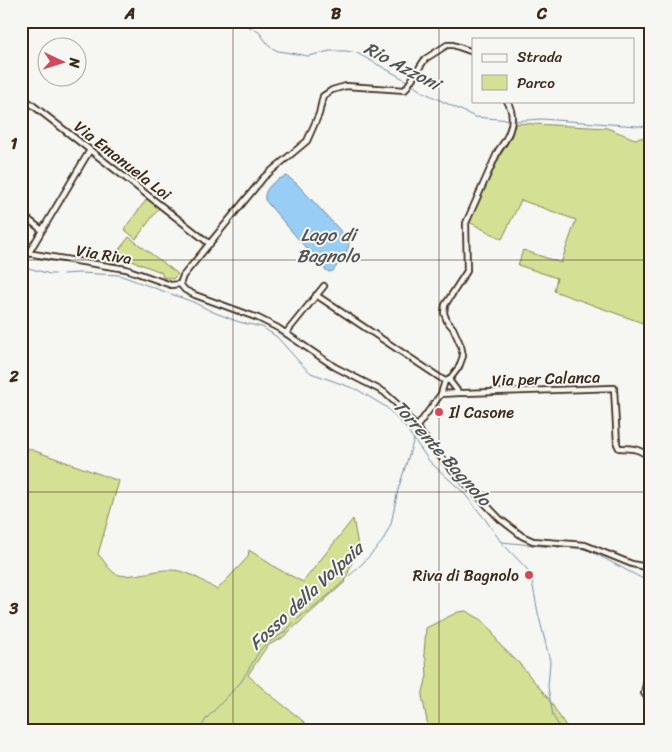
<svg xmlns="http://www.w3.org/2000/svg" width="672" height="752" font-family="Sriracha,sans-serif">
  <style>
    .green { fill: #d4e093; stroke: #888558 }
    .water { fill: #98cdf6; stroke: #738ca0 }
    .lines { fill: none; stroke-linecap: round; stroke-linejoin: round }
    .stream { stroke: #738ca0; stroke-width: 1 }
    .minor-casing { stroke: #3b2a1e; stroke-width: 8 }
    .minor { stroke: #f6f6f2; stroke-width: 4.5 }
    .grid { fill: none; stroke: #3b2a1e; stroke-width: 1; stroke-opacity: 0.55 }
    .poi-dot { fill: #d1495b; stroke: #f6f6f2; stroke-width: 2 }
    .labels { text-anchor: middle; stroke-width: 4; stroke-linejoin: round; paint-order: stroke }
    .street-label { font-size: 16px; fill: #3b2a1e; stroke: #f6f6f2 }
    .poi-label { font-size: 16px; fill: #3b2a1e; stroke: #f6f6f2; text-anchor: start }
    .water-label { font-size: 18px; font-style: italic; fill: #525354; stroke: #f6f6f2 }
    .neatline { fill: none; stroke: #3b2a1e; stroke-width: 2 }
    .grid-label { font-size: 16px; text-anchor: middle; font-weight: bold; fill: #3b2a1e }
  </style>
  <rect width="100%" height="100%" fill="#f6f6f2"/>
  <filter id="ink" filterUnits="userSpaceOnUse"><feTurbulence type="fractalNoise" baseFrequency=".02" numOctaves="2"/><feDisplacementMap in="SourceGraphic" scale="10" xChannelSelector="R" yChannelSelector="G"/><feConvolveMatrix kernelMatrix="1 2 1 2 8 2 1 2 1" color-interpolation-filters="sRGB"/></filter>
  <g filter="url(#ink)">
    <path class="green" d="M516,123L607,128L635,139L651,136V326L554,291L557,278L518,265L523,250L561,263L576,220L521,200L502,239L469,222Z
      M147,199L159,208L136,239L124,229Z
      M129,237L178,274L173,279L163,277L161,272L132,261L121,259L116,263L109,262Z
      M21,446L119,481L98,554C103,559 107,567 113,572C123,581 153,570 167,570C187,569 201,580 217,590L248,557L249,550L278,569L303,582L353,519L358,545L345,582L282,638L267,646L248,675C268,695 293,711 314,731H21Z
      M466,611L482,620L490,629L500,645L519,663L548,698L569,731H429L422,696L427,676L426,660L424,654L426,628L458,612Z"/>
    <path class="water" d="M287,176L297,184L349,240C350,252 340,261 333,271L329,272L323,268L265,200C263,188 276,179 287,176Z"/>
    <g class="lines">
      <path class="stream" d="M239,21L259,32L270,47L278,51L308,56L330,51H346L357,53L402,78L421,91L475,117L510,120
        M514,121L541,119L651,127
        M21,266L50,274H55
        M63,274L79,273L119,275L193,302L213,312L239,322L262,327L277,337L302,365L311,373L358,390L386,407L406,428L430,462L463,492L485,519L501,542L527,569L532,581L538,613L550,661L548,687L553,716L562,731
        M502,542L551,547
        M557,547L580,548L590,551L651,583
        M199,731L206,719L241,682L260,650L266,644L285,632L295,621L331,593L362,564L382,542L391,524L398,490L414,439"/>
      <g class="minor-casing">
        <path id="minor" d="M21,96L210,244
          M21,214L42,230
          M21,252L126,269L171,285L180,284
          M28,254L90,150
          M180,284L185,290L195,295L258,318L278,328L335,367L384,392L397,404L445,462L500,519L522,536L533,541L585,545L632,564L651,568
          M180,284L183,276L264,177L307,141L319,114L323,96L332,90L346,86L405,90L425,59L447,45H453L473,52
          M316,295L445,381
          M286,333L324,286
          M449,380L459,393H464L614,388L617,444L619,448C633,448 641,449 651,459
          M441,394L459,393
          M416,428L441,394L445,381L449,380L459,367L463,356L461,346L453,328L447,321L444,313L445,305L467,271L466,223L498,151C509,137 518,119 507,101
          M651,661L644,693L651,703"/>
      </g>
      <use href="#minor" class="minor"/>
    </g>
  </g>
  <path class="grid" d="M233,21V731M439,21V731M21,260H651M21,492H651"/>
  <g class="poi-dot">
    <circle cx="439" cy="412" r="5"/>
    <circle cx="529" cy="575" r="5"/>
  </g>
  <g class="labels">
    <g class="street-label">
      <text transform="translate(123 160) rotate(38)" y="6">Via Emanuela Loi</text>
      <text transform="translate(104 254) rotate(9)" y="6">Via Riva</text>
      <text transform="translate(546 378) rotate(-2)" y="6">Via per Calanca</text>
    </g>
    <g class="poi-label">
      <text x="449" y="418">Il Casone</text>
      <text x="519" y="581" text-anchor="end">Riva di Bagnolo</text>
    </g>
    <g class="water-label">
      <text transform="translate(402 66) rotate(28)" y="6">Rio Azzoni</text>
      <text x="328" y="241">Lago di<tspan x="328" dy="21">Bagnolo</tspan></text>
      <text transform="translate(442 453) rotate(48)" y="6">Torrente Bagnolo</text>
      <text transform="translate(306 596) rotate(-43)" y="6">Fosso della Volpaia</text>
    </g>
  </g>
  <rect width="672" height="752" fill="none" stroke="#f6f6f2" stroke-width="55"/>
  <rect x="472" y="38" width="162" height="65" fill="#f6f6f2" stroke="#aba49d"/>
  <rect x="482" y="54" width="25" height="8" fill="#f6f6f2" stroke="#aba49d"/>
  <text x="517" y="62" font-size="15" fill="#3b2a1e">Strada</text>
  <rect x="482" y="75" width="25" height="15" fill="#d4e093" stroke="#aba49d"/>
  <text x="517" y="88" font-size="15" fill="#3b2a1e">Parco</text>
  <g transform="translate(62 62) rotate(94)"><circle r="24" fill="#f6f6f2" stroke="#aba49d"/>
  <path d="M0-4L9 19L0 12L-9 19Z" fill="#d1495b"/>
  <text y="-8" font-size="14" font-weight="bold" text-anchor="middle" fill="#3b2a1e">N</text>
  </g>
  <rect x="28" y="28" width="616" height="696" class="neatline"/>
  <g class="grid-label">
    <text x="130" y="19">A</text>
    <text x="336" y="19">B</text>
    <text x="542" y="19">C</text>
    <text x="14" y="149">1</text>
    <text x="14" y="382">2</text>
    <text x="14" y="614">3</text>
  </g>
</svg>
